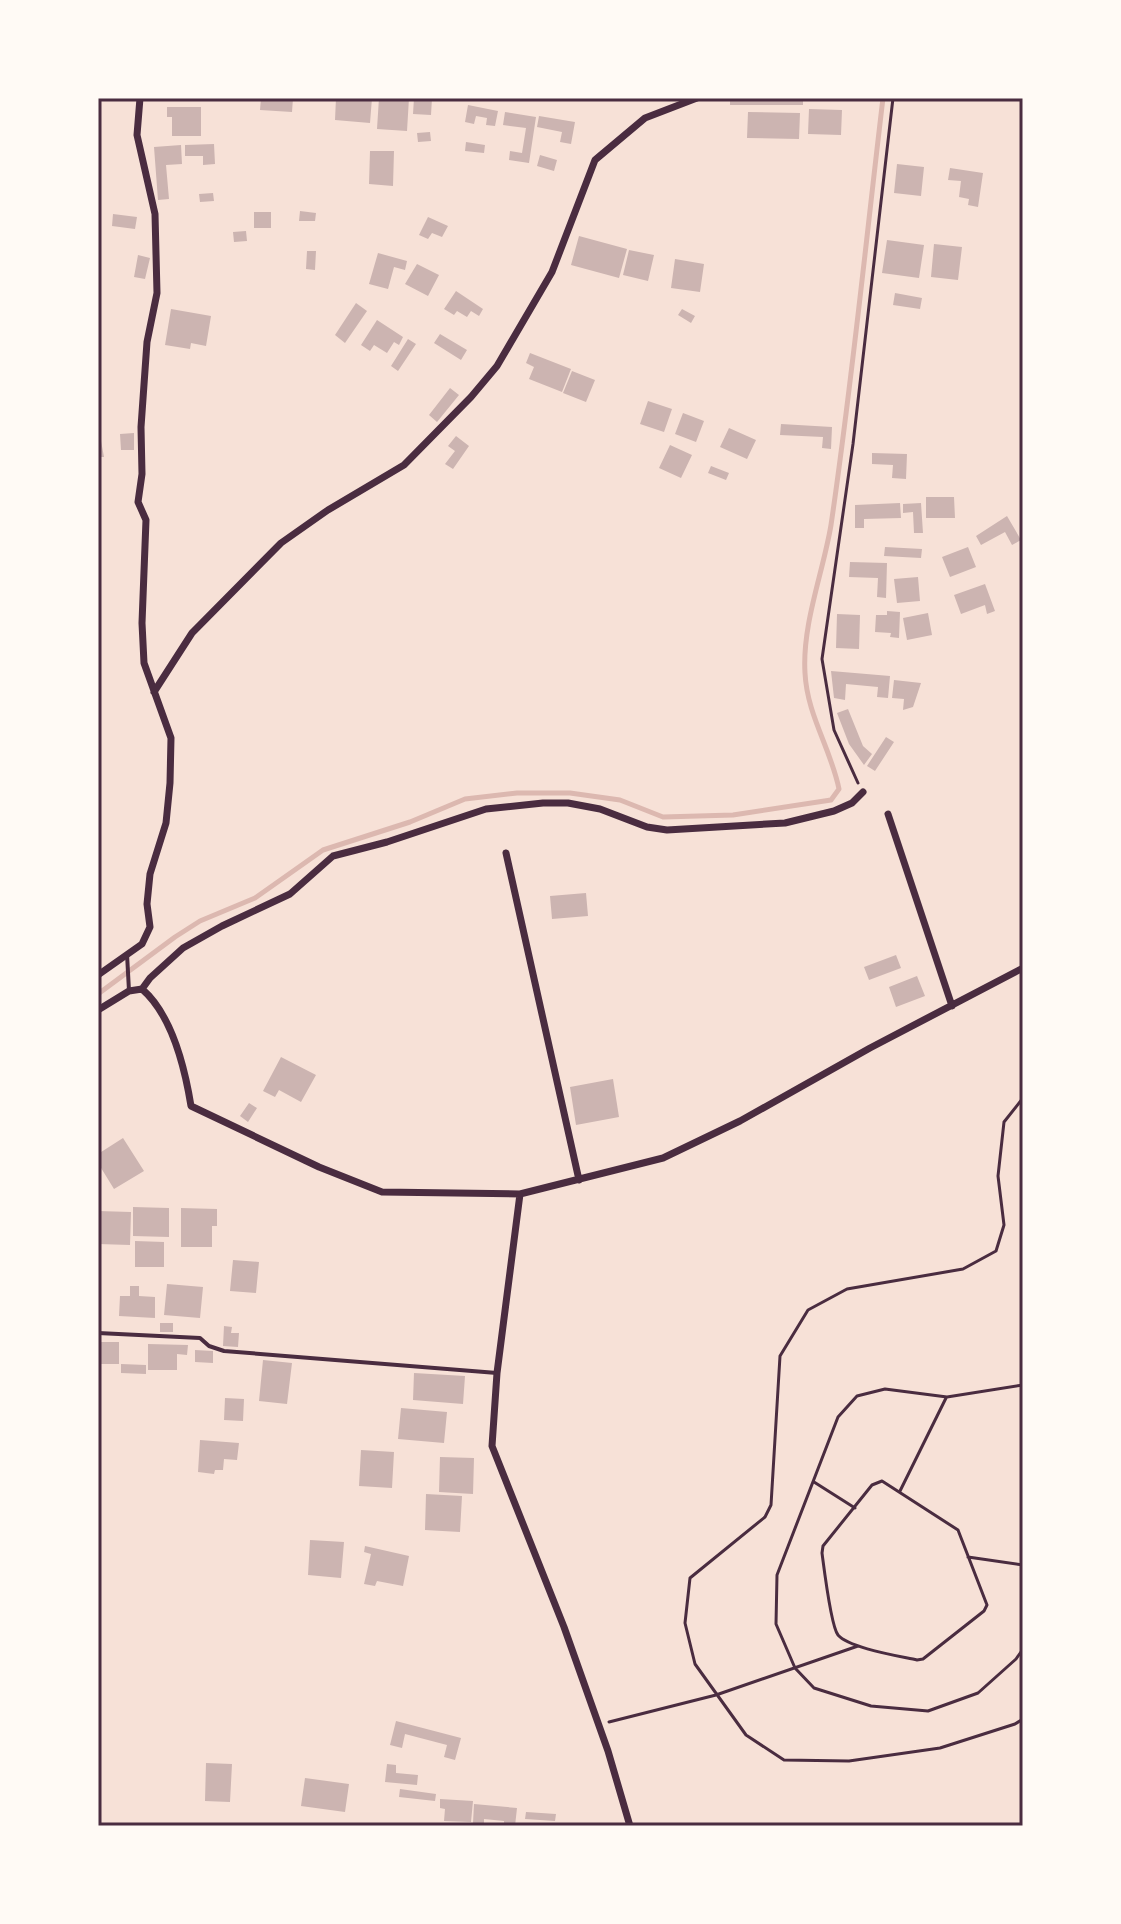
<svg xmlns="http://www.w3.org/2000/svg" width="1121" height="1924" font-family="'PT Sans',sans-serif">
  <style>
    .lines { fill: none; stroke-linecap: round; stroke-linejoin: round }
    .stream { stroke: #dcb8b0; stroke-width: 5 }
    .building { fill: #ccb4b1 }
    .path { stroke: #4a2c40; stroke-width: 3 }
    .service { stroke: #4a2c40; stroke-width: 4 }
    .minor { stroke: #4a2c40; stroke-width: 7 }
    .neatline { fill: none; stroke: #4a2c40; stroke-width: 3 }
  </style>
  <rect width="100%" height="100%" fill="#f7e1d7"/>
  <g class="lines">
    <path class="stream" d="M98,994L175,937L200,921L255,898L323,850L410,822L465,799L517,793H570L620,800L663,817L733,815L831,800L839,789C831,749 807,715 805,673C802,624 823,573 831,525C852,383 866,240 883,98"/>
  </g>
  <path class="building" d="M261,98H293L292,112L260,110Z
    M336,98H372L370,123L335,120Z
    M379,98H409L407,131L377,129Z
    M414,98H432L431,115L413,114Z
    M730,98H803V105H730Z
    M468,105L498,111L495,126L486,125L487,118L476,116L474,124L465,122Z
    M167,107H201V136H172V117H167Z
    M809,109L842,110L841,135L808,134Z
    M505,112L536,117L529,163L509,160L510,151L522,153L526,128L503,125Z
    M748,112L800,113L799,139L747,138Z
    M539,116L575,122L571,144L560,142L562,132L537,127Z
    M430,132L431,141L418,142L417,133Z
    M466,142L485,145L484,153L465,151Z
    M214,144L215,164L203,165V156H185V145Z
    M181,145L182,164L166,165L169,199L158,200L154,147Z
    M370,151H394L393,186L369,184Z
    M540,155L557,160L554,171L537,166Z
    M897,164L924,167L921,196L894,193Z
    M950,168L983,173L978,207L968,205L969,199L959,197L961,181L948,180Z
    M213,193L214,201L200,202L199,194Z
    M300,211L316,213L315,221H299Z
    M254,212H271V228H254Z
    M113,214L137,217L135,229L112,226Z
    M428,217L448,226L442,237L432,233L428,239L419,235Z
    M246,231L247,241L234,242L233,232Z
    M579,236L627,249L619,278L571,265Z
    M887,240L924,245L919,278L882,273Z
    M934,244L962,247L958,280L931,277Z
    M629,250L654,255L648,281L623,275Z
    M307,251H316L315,270L306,269Z
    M378,253L407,261L405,270L394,267L388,289L369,284Z
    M138,255L150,258L145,279L134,277Z
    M675,259L704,264L700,292L671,288Z
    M417,264L439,275L428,296L405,284Z
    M456,291L483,309L479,316L471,311L467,317L457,311L454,315L444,309Z
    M895,293L922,298L920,309L893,305Z
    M356,303L367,311L345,343L335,335Z
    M171,309L211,316L206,346L191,343L190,349L165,345Z
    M682,309L695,316L691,323L678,315Z
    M377,320L403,337L399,345L394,342L387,353L374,345L370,351L361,345Z
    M440,334L467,350L461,360L434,343Z
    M408,339L416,344L398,371L391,366Z
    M530,353L571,369L562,392L529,379L534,367L526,363Z
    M572,371L595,380L586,402L563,393Z
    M450,388L459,395L437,422L429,415Z
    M648,401L672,409L664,432L640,424Z
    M683,413L704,421L696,442L675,434Z
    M781,424L832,427L831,449L822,448L823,437L780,435Z
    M98,425L104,457H98Z
    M729,428L756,440L747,459L720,447Z
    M134,433V450H121L120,434Z
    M456,436L469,446L453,469L445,464L455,451L448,446Z
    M670,445L692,455L681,478L659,468Z
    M872,453L907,454L906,479L892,478L893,465L872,464Z
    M711,466L729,473L726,480L708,473Z
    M926,497H954L955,518H926Z
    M900,503L901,518L864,519V528H855V505Z
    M921,503L923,533H914L913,512L903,513V504Z
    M1007,516L1021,540L1012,545L1005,532L981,545L976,536Z
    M885,547L922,549L921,558L884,556Z
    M968,547L976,567L950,577L942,557Z
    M850,562L887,563L886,598L877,597L878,578L849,577Z
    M918,577L920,601L897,603L894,579Z
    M985,584L995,611L987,614L985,605L961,614L954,595Z
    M887,611L900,612L899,638L890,637L891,633L875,632L876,615H887Z
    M928,613L932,635L907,640L903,618Z
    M837,614L860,615L859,649L836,648Z
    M831,671L890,676L888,698L877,697L878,687L846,684L845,700L834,698Z
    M894,680L921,683L913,707L903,710L904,699L892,698Z
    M848,709L863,746L872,754L864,765L849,744L837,713Z
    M886,737L894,742L875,771L867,766Z
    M586,893L588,916L552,919L550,896Z
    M896,955L901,968L869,980L864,967Z
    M917,976L925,996L896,1007L889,987Z
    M281,1057L316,1075L301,1102L279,1090L275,1097L263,1091Z
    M613,1079L619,1117L576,1125L570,1087Z
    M249,1103L257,1108L248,1122L240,1116Z
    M123,1138L144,1171L114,1189L98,1163V1154Z
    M133,1207L169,1208V1237L133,1236Z
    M181,1208L217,1209V1226H212V1247H181Z
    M98,1211L131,1212L130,1245L98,1244Z
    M135,1241L164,1242V1267H135Z
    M233,1260L259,1262L256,1293L230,1291Z
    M167,1284L203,1287L200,1318L164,1315Z
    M130,1286H139V1296L155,1297V1318L119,1316L120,1296H130Z
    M160,1323H173V1332H160Z
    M224,1326L232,1327L231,1333H239L238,1347L223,1346Z
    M98,1342H119V1364H98Z
    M148,1344L188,1345L187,1355L177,1354V1370H148Z
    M195,1350L213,1351V1363L195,1362Z
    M263,1360L292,1363L287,1404L259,1401Z
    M121,1364L146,1365V1374L121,1373Z
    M414,1373L465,1376L463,1404L413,1400Z
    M225,1398L244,1399L243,1421L224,1420Z
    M401,1408L447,1412L444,1443L398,1439Z
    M200,1440L239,1443L237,1460L224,1459L223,1470H215L214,1474L198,1472Z
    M361,1450L394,1452L392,1488L359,1486Z
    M440,1457L474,1458L473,1494L439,1492Z
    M426,1494L462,1496L460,1532L425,1530Z
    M310,1540L344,1542L341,1578L308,1575Z
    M365,1546L409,1556L403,1586L377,1581L375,1586L364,1584L371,1554L364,1552Z
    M396,1721L461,1738L455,1760L444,1757L447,1745L405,1734L402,1748L390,1745Z
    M206,1763L232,1764L230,1802L205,1801Z
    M387,1764L396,1765V1773L418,1775L417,1785L385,1782Z
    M305,1778L349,1784L345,1812L301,1806Z
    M400,1789L436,1794L435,1801L399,1797Z
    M440,1799L473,1801L471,1822L444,1821L445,1809L440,1808Z
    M474,1804L517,1808L515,1826H504V1821L484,1819V1824L473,1823Z
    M526,1812L556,1814L555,1821L525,1819Z"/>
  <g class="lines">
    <path class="path" d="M858,783L834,730L822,659L853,444L893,98
      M1023,1098L1004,1122L998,1176L1004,1225L996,1251L963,1269L847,1289L808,1310L780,1356L771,1505L765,1517L690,1578L685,1623L695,1664L746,1735L784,1760L849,1761L940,1748L1015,1724L1023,1719
      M1023,1385L947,1397L885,1389L857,1396L838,1417L777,1575L776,1624L795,1668L814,1688L871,1706L928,1711L978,1693L1016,1659L1023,1649
      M882,1481L958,1530L987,1605L984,1611L923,1659L917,1660C899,1656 849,1648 838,1635C831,1626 824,1568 822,1553L823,1546L872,1485Z
      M814,1482L855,1508
      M900,1491L946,1398
      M968,1557L1023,1565
      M609,1722L716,1695L858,1646"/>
    <path class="service" d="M127,954L129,991
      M98,1333L200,1338L209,1346L224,1351L497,1373"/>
    <path class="minor" d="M154,692L192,633L281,543L328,510L404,465L471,397L497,366L552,272L595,160L645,118L697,98
      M888,814L952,1006
      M506,853L579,1180
      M98,975L142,944L150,927L147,904L150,874L166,823L170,783L171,738L144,663L142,623L146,520L138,502L142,474L141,427L147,342L157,293L155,214L137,135L140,98
      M142,989L150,978L183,948L222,926L290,894L333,856L387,842L486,809L543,803H568L600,809L647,827L667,830L785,823L834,811L852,803L863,792
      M98,1010L129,991L142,989C172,1015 185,1069 191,1106L319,1167L382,1192L520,1194L663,1158L740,1121L870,1048L1023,968
      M520,1194L497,1373L492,1446L564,1627L608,1751L630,1826"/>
  </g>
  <rect width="1121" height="1924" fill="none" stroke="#fffaf5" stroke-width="200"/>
  <rect x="100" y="100" width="921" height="1724" class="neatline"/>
</svg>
